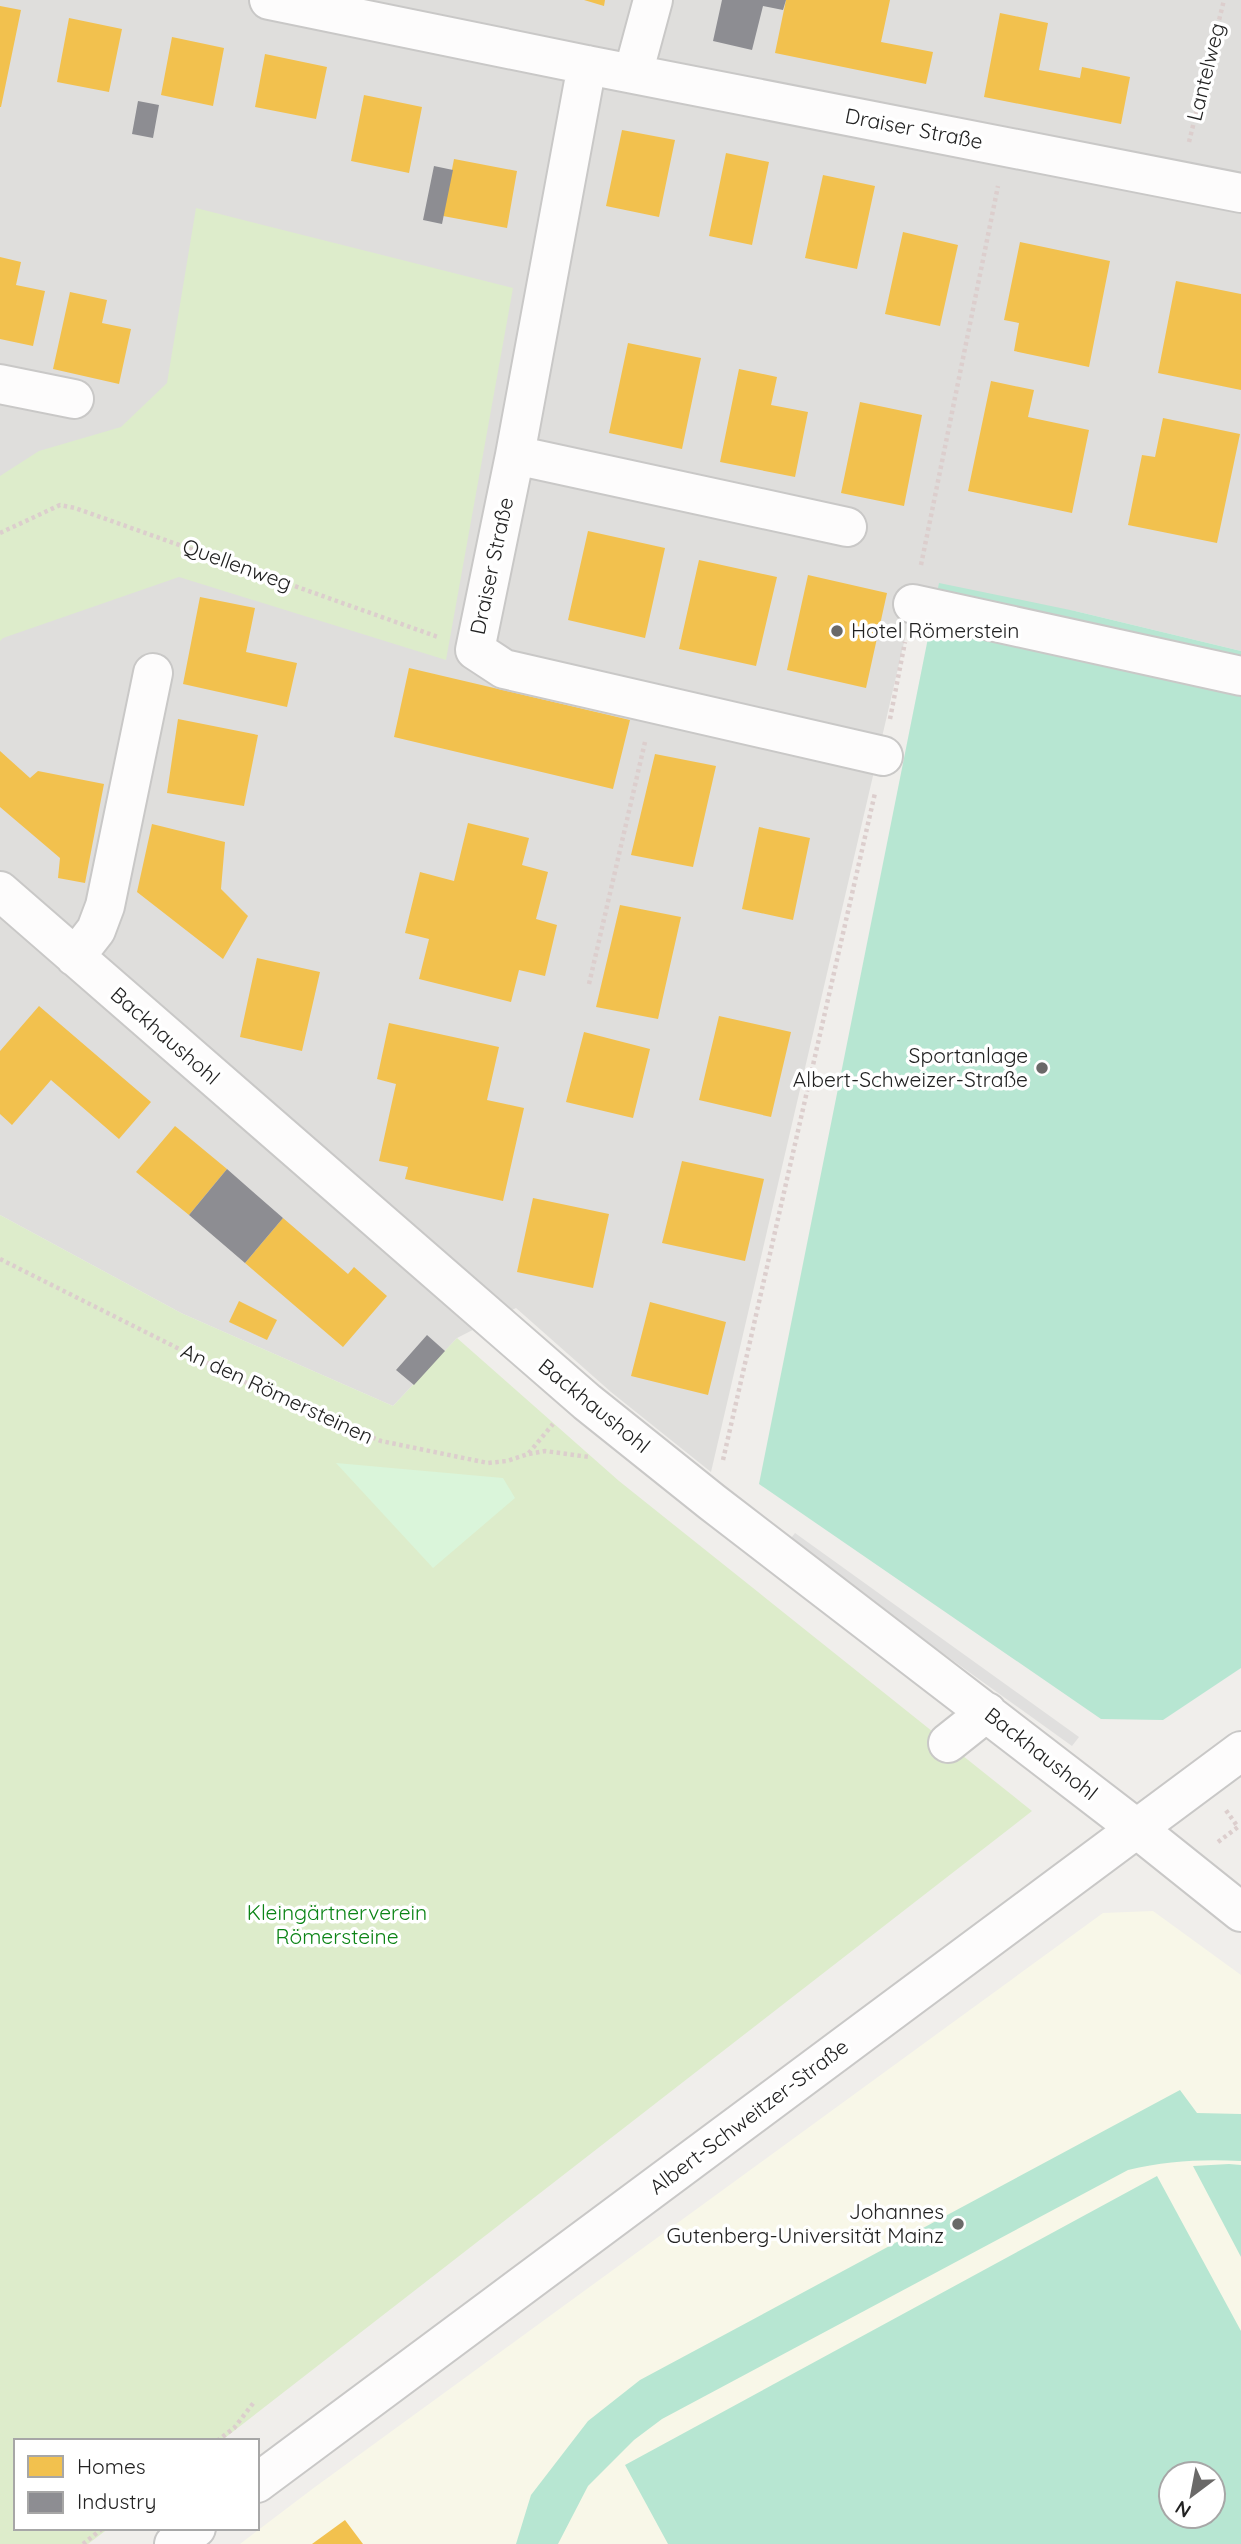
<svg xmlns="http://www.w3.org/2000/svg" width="1241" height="2544" font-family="Quicksand,sans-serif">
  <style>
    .residential { fill: #dfdedc }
    .education { fill: #f8f7e8; fill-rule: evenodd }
    .grass { fill: #ddeccb }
    .park { fill: #daf5da }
    .pitch { fill: #b7e6d2; fill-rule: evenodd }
    .parking { fill: #e0dfde }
    .homes { fill: #f2c14e }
    .industry { fill: #8d8d92 }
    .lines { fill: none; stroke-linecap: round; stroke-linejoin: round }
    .minor-casing { stroke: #c9c8c7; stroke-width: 42 }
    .path { stroke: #dccecd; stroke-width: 4.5; stroke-dasharray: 3.5 3.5; stroke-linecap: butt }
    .minor { stroke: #fdfcfc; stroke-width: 38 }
    .poi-dot { fill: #6a6968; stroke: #fff; stroke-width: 2.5 }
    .labels { text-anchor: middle; stroke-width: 7; stroke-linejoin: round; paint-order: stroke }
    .street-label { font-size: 21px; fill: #222; stroke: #fff }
    .poi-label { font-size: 21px; fill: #222; stroke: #fff; text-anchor: end }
    .park-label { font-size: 21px; fill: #0c8416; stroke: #fff }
  </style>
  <rect width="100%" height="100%" fill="#f0eeeb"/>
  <path class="residential" d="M0,0H1241V651L1075,611L916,591L711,1472L611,1392L516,1308L457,1338L393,1406L181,1313L0,1215Z"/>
  <path class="education" d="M1153,1911L1241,1975V2544H240L315,2487L1103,1913ZM1171,2474H1213V2516H1171Z"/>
  <path class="grass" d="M196,208L513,288L446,660L179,577L3,638L0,641V476L39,451L121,427L167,383Z
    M0,1215L181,1313L393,1406L457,1338L619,1481L1032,1811L221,2441H16V2528H109L88,2544H0Z"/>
  <path class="park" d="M336,1463L503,1478L515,1498L433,1568Z"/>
  <path class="pitch" d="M939,583L1075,611L1241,651V1668L1163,1720L1101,1719L759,1484Z
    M1180,2090L1197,2113L1241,2114V2161C1201,2159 1167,2161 1128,2170L662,2419L634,2440L588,2486L558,2544H516L531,2495L588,2421L640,2380Z
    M1229,2164L1241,2165V2257L1193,2166Z
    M1157,2176L1241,2331V2544H668L625,2465ZM1171,2474H1213V2516H1171Z"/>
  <path class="parking" d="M795,1533L1079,1737L1072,1746L788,1542Z"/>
  <path class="homes" d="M584,0H605L604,6Z
    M786,0H890L881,42L933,52L926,84L775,53Z
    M0,6L21,10L1,107H0Z
    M1000,13L1048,23L1039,70L1080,78L1082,67L1130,77L1121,124L984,97Z
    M69,18L122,29L109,92L57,82Z
    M172,37L224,48L213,106L161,95Z
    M265,54L327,67L316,119L255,107Z
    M364,95L422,107L409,173L351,161Z
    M622,130L675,140L659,217L606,206Z
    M726,153L769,162L752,245L709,236Z
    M454,159L517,171L507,228L443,216Z
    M823,175L875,186L857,269L805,258Z
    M903,232L958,245L940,326L885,314Z
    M1020,242L1110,261L1089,367L1014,351L1019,323L1004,320Z
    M0,257L21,262L16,285L45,291L33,346L0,339Z
    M1176,281L1241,294V390L1158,373Z
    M70,292L107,300L102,323L131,329L119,384L53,369Z
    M628,343L701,358L682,449L609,433Z
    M739,369L777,377L771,405L808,412L795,477L720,462Z
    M991,381L1034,390L1028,417L1089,430L1072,513L968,491Z
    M860,402L922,415L904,506L841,493Z
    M1163,418L1240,434L1217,543L1128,525L1142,455L1155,457Z
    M588,531L665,548L645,638L568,620Z
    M699,560L777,577L756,666L679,649Z
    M808,575L887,593L866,688L787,670Z
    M200,597L255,608L246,652L297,663L287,707L183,684Z
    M409,668L630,720L613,789L394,737Z
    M178,719L258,735L244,806L167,793Z
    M0,751L30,778L38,771L104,784L85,883L58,878L60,858L0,807Z
    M655,754L716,766L693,867L631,855Z
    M468,823L529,838L522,865L548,872L536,919L557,925L545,976L519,970L511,1002L419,979L429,939L405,933L420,872L454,881Z
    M152,824L225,842L221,889L248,916L223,959L137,892Z
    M759,827L810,838L793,920L742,909Z
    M620,905L681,917L658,1019L596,1007Z
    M257,958L320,972L302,1051L240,1037Z
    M39,1006L151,1102L119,1139L51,1080L12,1125L0,1114V1051Z
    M719,1016L791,1032L771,1117L699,1100Z
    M389,1023L499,1047L487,1100L524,1108L503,1201L405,1179L408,1167L379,1161L396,1084L377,1079Z
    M584,1032L650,1049L633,1118L566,1102Z
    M175,1126L227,1169L189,1215L136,1172Z
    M682,1161L764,1179L745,1261L662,1243Z
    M533,1198L609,1214L593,1288L517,1272Z
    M283,1218L348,1274L354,1267L387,1296L343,1347L245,1263Z
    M239,1301L277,1320L267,1340L229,1322Z
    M650,1302L726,1322L708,1395L631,1376Z
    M345,2520L363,2544H312Z"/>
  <path class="industry" d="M722,0H786L783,10L763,6L752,50L713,41Z
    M138,101L159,105L153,138L132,134Z
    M434,166L453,170L442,224L423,220Z
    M227,1169L283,1218L245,1263L189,1215Z
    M427,1335L445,1351L414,1385L396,1370Z"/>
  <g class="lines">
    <g class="minor-casing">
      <path id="minor" d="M269,0L587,65L1241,193
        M587,65L515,455L475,650L504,669L883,756
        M633,74L653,0
        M0,384L74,399
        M515,455L847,527
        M913,604L1241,676
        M0,891L587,1402L712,1502L1136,1828L1241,1912
        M75,957L96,930L105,906L153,673
        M948,1743L987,1712
        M257,2483L1241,1751
        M174,2544L196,2528"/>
    </g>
    <path class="path" d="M1189,142L1224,0
      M0,533L60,505L75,508L438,637
      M921,565L998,186
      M890,719L905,642
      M589,984L645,742
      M0,1259L271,1395L381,1441L488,1463L507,1461L528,1454L553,1424
      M529,1454L545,1451L589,1457
      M723,1460L875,793
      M1218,1842L1238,1827L1225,1809
      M217,2441L234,2428L255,2401
      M83,2544L103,2528"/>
    <use href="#minor" class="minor"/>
  </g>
  <g class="poi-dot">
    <circle cx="837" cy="631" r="7"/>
    <circle cx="1042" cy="1068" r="7"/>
    <circle cx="958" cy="2224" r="7"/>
  </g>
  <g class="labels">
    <g class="street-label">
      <text transform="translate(1206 72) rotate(-76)" y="7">Lantelweg</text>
      <text transform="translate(914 129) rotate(11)" y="7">Draiser Straße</text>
      <text transform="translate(237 565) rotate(20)" y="7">Quellenweg</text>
      <text transform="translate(492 566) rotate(-78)" y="7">Draiser Straße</text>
      <text transform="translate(165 1036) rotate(41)" y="7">Backhaushohl</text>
      <text transform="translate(277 1394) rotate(25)" y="7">An den Römersteinen</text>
      <text transform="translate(594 1406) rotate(39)" y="7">Backhaushohl</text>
      <text transform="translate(1041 1754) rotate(38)" y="7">Backhaushohl</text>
      <text transform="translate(749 2117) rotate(-37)" y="7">Albert-Schweitzer-Straße</text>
    </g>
    <g class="poi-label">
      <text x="851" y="638" text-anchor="start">Hotel Römerstein</text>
      <text x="1028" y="1063">Sportanlage<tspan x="1028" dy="24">Albert-Schweizer-Straße</tspan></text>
      <text x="944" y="2219">Johannes<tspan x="944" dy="24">Gutenberg-Universität Mainz</tspan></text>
    </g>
    <g class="park-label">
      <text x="337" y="1920">Kleingärtnerverein<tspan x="337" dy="24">Römersteine</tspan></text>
    </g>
  </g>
  <rect x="14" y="2439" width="245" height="91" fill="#ffffff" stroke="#a7a7a7" stroke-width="2"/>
  <rect x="28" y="2456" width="35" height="21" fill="#f2c14e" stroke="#a7a7a7" stroke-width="2"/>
  <text x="77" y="2474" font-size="21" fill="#222222">Homes</text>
  <rect x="28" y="2492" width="35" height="21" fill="#8d8d92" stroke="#a7a7a7" stroke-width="2"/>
  <text x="77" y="2509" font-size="21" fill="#222222">Industry</text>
  <g transform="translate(1192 2495) rotate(212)"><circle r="33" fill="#ffffff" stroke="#a7a7a7" stroke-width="2"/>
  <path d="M0-5L12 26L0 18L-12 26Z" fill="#6a6968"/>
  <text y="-10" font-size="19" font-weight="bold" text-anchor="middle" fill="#222222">N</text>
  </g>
</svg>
